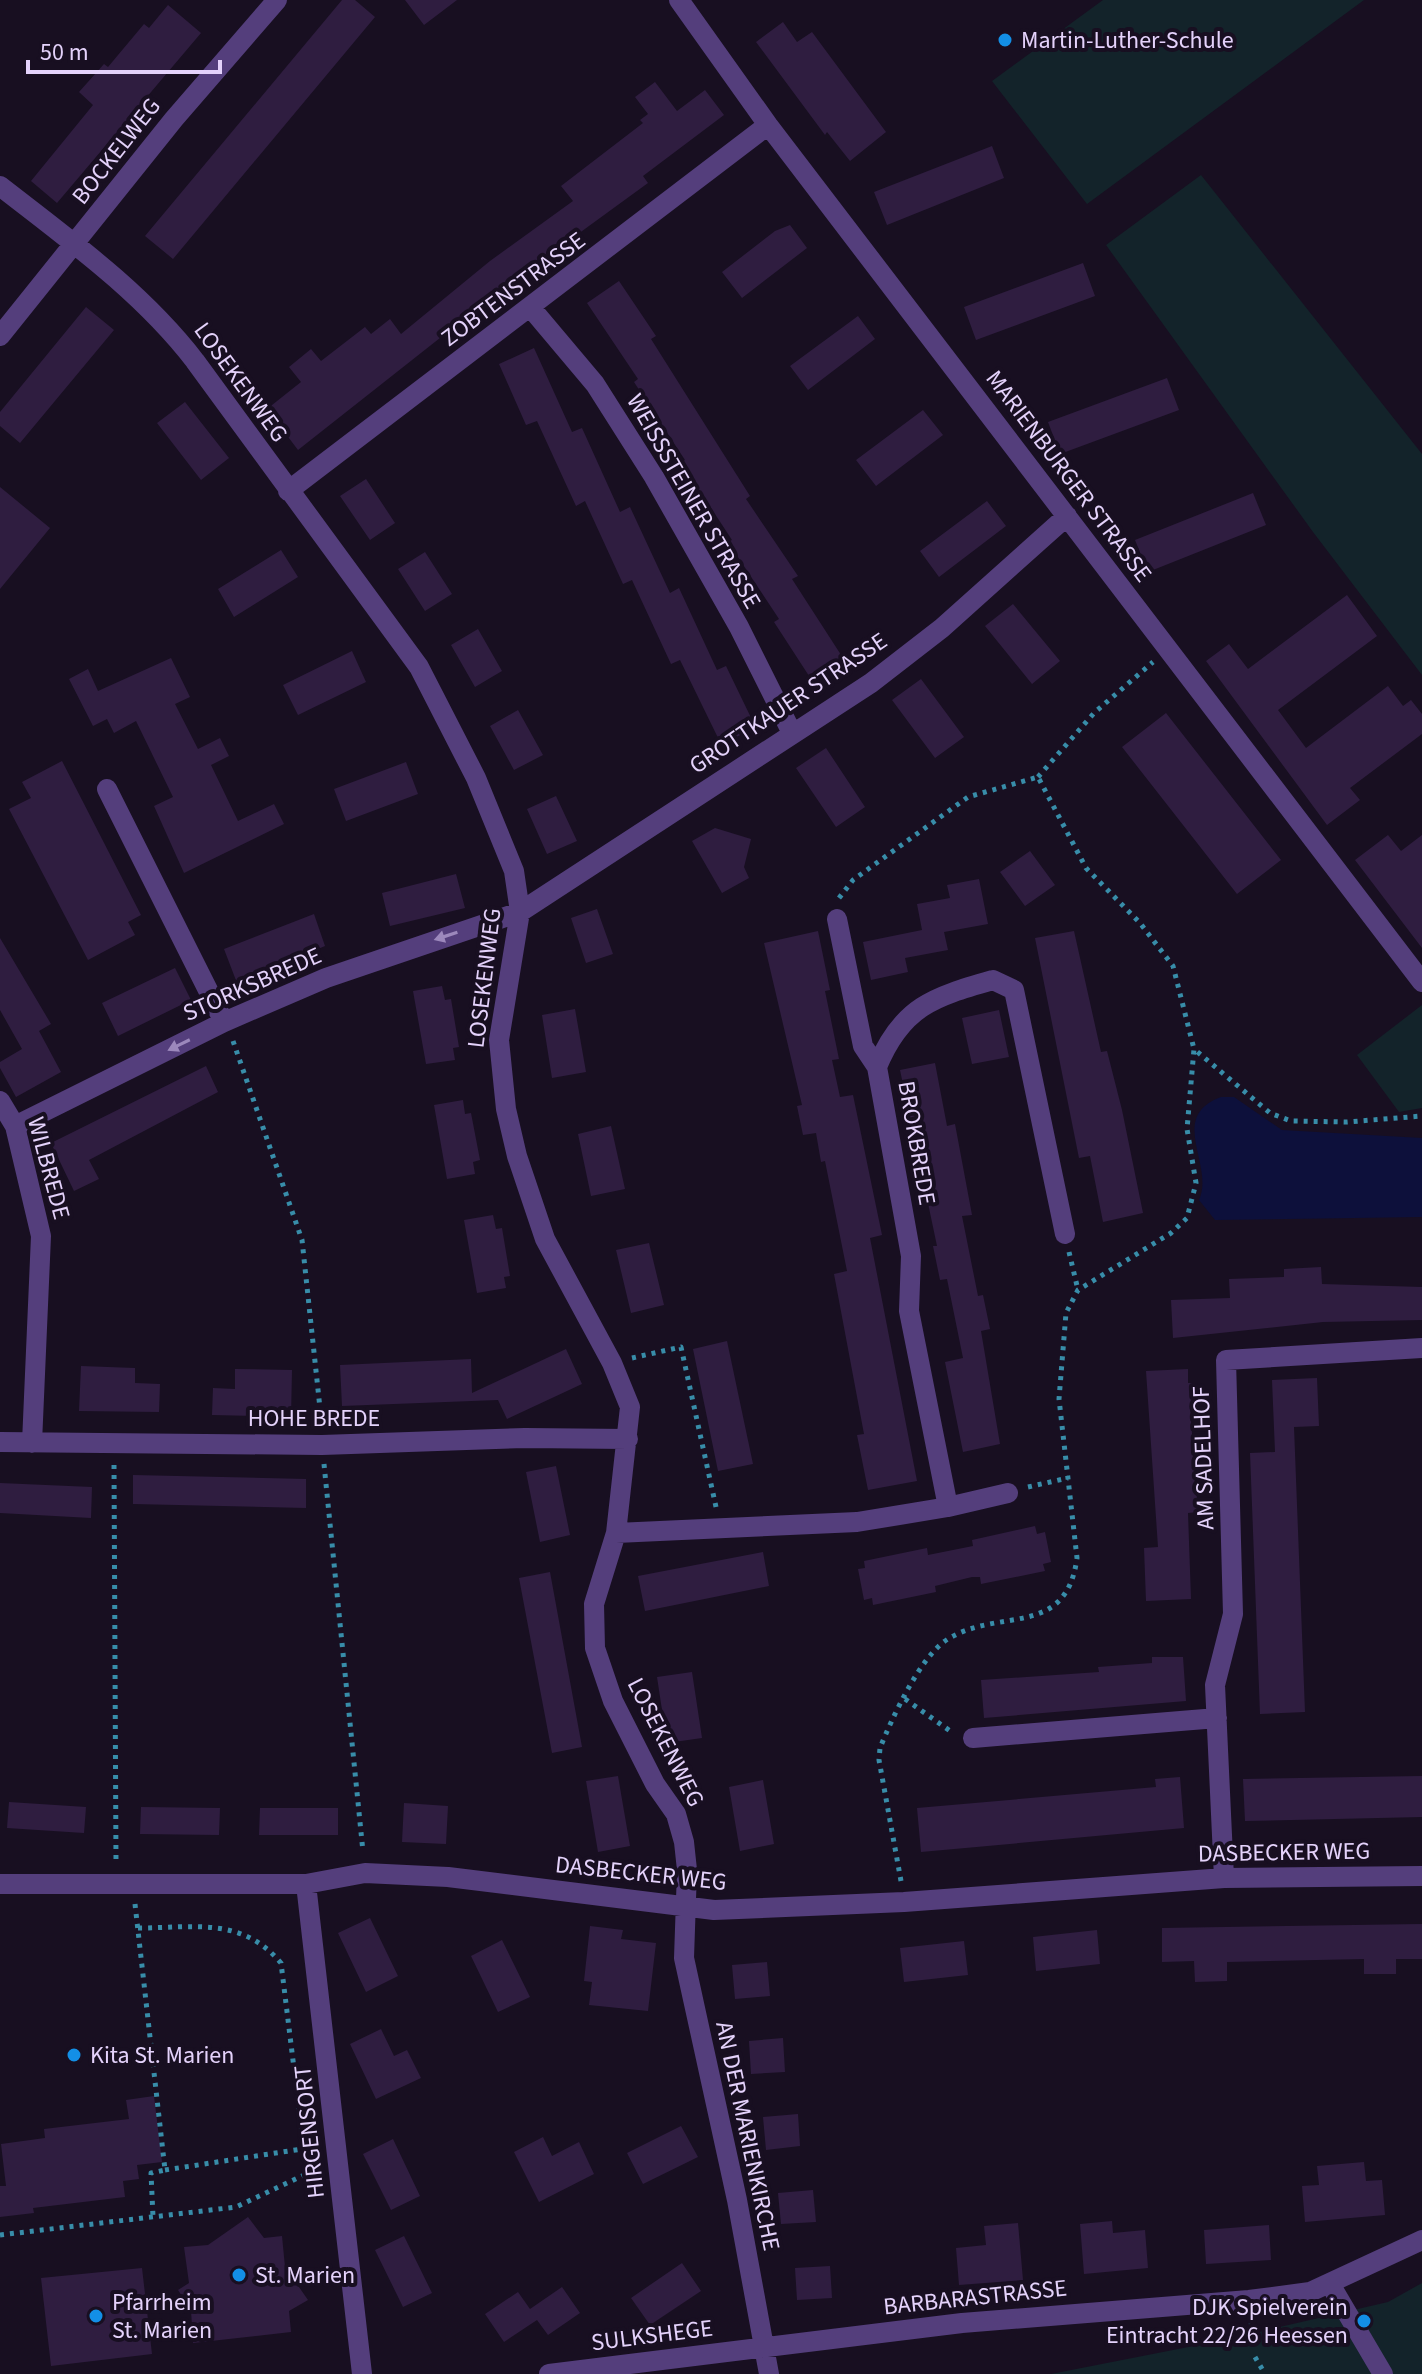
<svg xmlns="http://www.w3.org/2000/svg" width="1422" height="2374" font-family="'Source Sans 3',sans-serif">
  <style>
    .green { fill: #13232a }
    .water { fill: #0d103b }
    .building { fill: #2f1d40 }
    .lines { fill: none; stroke-linecap: round; stroke-linejoin: round }
    .path { stroke: #388da9; stroke-width: 5; stroke-dasharray: 4 6; stroke-linecap: butt }
    .minor { stroke: #543e7c; stroke-width: 20 }
    .oneway { fill: #9c88bc }
    .poi-dot { fill: #138fe6; stroke: #180f21; stroke-width: 3 }
    .labels { text-anchor: middle; stroke-width: 8; stroke-linejoin: round; paint-order: stroke }
    .poi-label { font-size: 24px; fill: #e4d2fb; stroke: #180f21; text-anchor: start }
    .street-label { font-size: 24px; fill: #e4d2fb; stroke: #180f21 }
  </style>
  <rect width="100%" height="100%" fill="#180f21"/>
  <path class="green" d="M1103,0H1364L1087,204L992,81Z
    M1201,175L1422,454V675L1313,532L1106,245Z
    M1422,1005V1108L1399,1112L1357,1055Z
    M1422,2283V2374H1051L1224,2340L1388,2302Z"/>
  <path class="water" d="M1221,1097H1234L1282,1130L1422,1138V1217L1215,1220L1199,1200C1215,1165 1167,1117 1221,1097Z"/>
  <path class="building" d="M342,0H355L375,17L173,259L145,236Z
    M405,0H457L424,25Z
    M168,5L201,33L57,203L31,181L93,105L79,92L104,64L108,67L144,24L149,28Z
    M783,22L797,42L812,32L886,132L850,161L827,132L825,135L756,42Z
    M655,82L677,111L705,90L724,115L643,176L648,183L497,293L298,450L267,409L301,382L289,367L311,349L321,361L365,327L371,334L390,319L401,334L490,261L573,201L561,186L643,123L640,120L648,114L635,97Z
    M992,146L1004,178L887,225L874,192Z
    M790,225L807,248L742,298L722,272L775,231Z
    M1083,263L1095,296L976,340L964,307Z
    M619,281L656,336L651,339L750,496L746,499L798,576L792,579L843,658L811,679L774,622L779,619L728,542L732,540L681,462L685,460L634,382L638,379L587,303Z
    M86,307L114,330L20,443L0,426V412Z
    M858,316L875,339L808,390L790,366Z
    M534,348L572,432L582,428L620,512L630,507L670,593L679,588L717,670L726,666L756,728L721,744L680,660L671,664L632,580L623,584L585,501L576,506L537,421L526,425L499,364Z
    M1167,378L1179,410L1060,454L1048,422Z
    M185,402L229,458L201,480L157,423Z
    M923,410L943,435L876,486L856,460Z
    M366,479L395,523L370,540L340,496Z
    M0,487L50,528L0,589Z
    M1253,493L1266,525L1148,572L1135,540Z
    M987,501L1006,526L939,577L920,551Z
    M281,550L298,577L234,617L218,589Z
    M425,552L452,594L425,611L398,569Z
    M1347,595L1377,636L1278,710L1306,748L1388,686L1403,706L1411,700L1422,714V734L1350,788L1360,800L1327,825L1206,661L1229,644L1248,669Z
    M1013,604L1060,661L1032,684L985,626Z
    M478,629L502,671L475,687L451,645Z
    M352,651L366,682L298,715L283,685Z
    M171,658L190,697L175,704L198,749L220,738L229,756L211,765L238,821L274,804L284,824L184,873L154,806L173,797L136,721L114,733L107,719L93,726L69,679L88,669L98,691Z
    M921,679L964,737L935,758L892,700Z
    M518,710L543,755L514,770L490,726Z
    M1166,713L1281,860L1237,894L1122,747Z
    M826,748L865,807L836,827L796,768Z
    M62,761L141,915L128,922L135,935L88,960L9,809L31,798L22,782Z
    M406,762L418,794L346,821L334,789Z
    M556,796L577,841L547,854L527,809Z
    M715,828L751,839L744,867L749,878L722,893L692,841Z
    M1388,835L1401,851L1422,835V948L1355,860Z
    M1030,851L1055,885L1025,906L1000,872Z
    M456,874L465,908L390,926L382,893Z
    M979,879L988,924L944,932L948,950L905,958L908,972L871,980L863,942L922,930L917,904L950,898L947,885Z
    M597,909L613,954L586,963L571,918Z
    M314,914L325,946L237,983L224,949Z
    M818,931L830,990L825,991L839,1059L832,1060L840,1097L853,1095L882,1235L870,1238L917,1481L868,1490L857,1435L864,1434L834,1274L847,1271L825,1161L821,1162L816,1133L803,1135L797,1106L802,1105L764,943Z
    M1074,931L1101,1052L1107,1051L1122,1110L1143,1213L1103,1222L1090,1156L1079,1158L1035,938Z
    M0,938L51,1024L39,1031L61,1072L16,1097L0,1068V1062L22,1049L0,1010Z
    M175,968L191,1000L118,1036L102,1003Z
    M442,986L445,1000L451,999L459,1047L453,1048L455,1060L426,1064L413,991Z
    M575,1009L586,1072L552,1078L542,1015Z
    M999,1010L1009,1057L972,1064L962,1018Z
    M935,1063L947,1126L955,1124L972,1215L962,1216L978,1296L983,1295L990,1329L981,1331L1000,1444L963,1452L945,1362L963,1358L947,1279L940,1280L933,1246H937L900,1070Z
    M206,1066L218,1092L89,1160L99,1179L74,1191L51,1143Z
    M463,1100L465,1114L471,1113L480,1160L473,1162L475,1174L447,1179L434,1105Z
    M611,1126L625,1189L591,1196L578,1134Z
    M493,1215L496,1229L502,1228L510,1276L504,1277L506,1288L477,1293L464,1220Z
    M649,1243L664,1305L631,1313L616,1250Z
    M1321,1267L1322,1284L1422,1287V1320L1323,1322L1173,1338L1171,1300L1230,1298L1229,1279L1284,1277V1269Z
    M727,1341L753,1464L718,1471L693,1349Z
    M566,1349L582,1384L507,1419L498,1400L342,1406L340,1365L471,1359L472,1393Z
    M81,1366L135,1368V1383L160,1384L159,1412L79,1411Z
    M235,1369L292,1370L291,1417L212,1415L213,1388L235,1389Z
    M1188,1369V1383H1195L1196,1407H1190L1198,1512L1188,1513L1191,1599L1146,1601L1144,1548L1158,1547L1146,1371Z
    M1317,1378L1319,1426L1294,1427L1305,1712L1260,1714L1250,1453L1275,1452L1272,1380Z
    M556,1466L570,1535L540,1542L526,1472Z
    M133,1475L306,1479V1508L133,1504Z
    M0,1483L92,1487L91,1518L0,1513Z
    M1035,1526L1037,1534L1045,1532L1051,1562L1043,1564L1045,1571L981,1584L980,1577H972L935,1586L936,1592L873,1605L872,1598L864,1600L858,1569L865,1568L864,1561L927,1548L928,1555L973,1546L972,1540Z
    M763,1552L769,1586L645,1611L638,1576Z
    M550,1572L582,1747L552,1753L519,1578Z
    M1152,1657H1183L1186,1701L984,1718L981,1680L1099,1672L1098,1667L1152,1663Z
    M692,1672L702,1738L667,1743L657,1677Z
    M618,1776L630,1846L598,1852L586,1781Z
    M1422,1776V1817L1245,1821L1243,1779Z
    M1180,1777L1184,1828L921,1852L917,1808L1156,1787L1155,1779Z
    M763,1780L774,1844L740,1851L729,1787Z
    M9,1802L86,1807L84,1833L7,1828Z
    M404,1803L448,1806L446,1844L402,1842Z
    M141,1807L220,1808L219,1835L140,1834Z
    M260,1808H338V1835H259Z
    M370,1918L398,1976L366,1992L338,1933Z
    M1422,1924V1959H1396V1974H1364V1959L1227,1962V1981L1195,1982L1194,1961L1162,1962V1928Z
    M590,1926L623,1930L621,1939L656,1943L648,2011L589,2005L592,1982L584,1981Z
    M1097,1930L1100,1964L1036,1971L1033,1937Z
    M502,1940L530,1997L498,2012L471,1956Z
    M964,1941L968,1975L904,1982L900,1948Z
    M767,1962L770,1996L735,1999L732,1965Z
    M381,2029L394,2056L407,2050L421,2078L376,2099L350,2044Z
    M783,2038L785,2072L751,2074L749,2041Z
    M154,2096L162,2162L137,2165L139,2179L123,2181L125,2197L33,2208L34,2213L0,2217V2186H6L1,2144L45,2138L44,2129L129,2119L126,2100Z
    M798,2114L800,2146L766,2150L763,2117Z
    M681,2126L698,2157L643,2184L627,2153Z
    M543,2137L552,2156L579,2142L594,2174L539,2202L514,2152Z
    M393,2139L420,2196L391,2210L363,2154Z
    M1364,2162L1366,2181L1382,2180L1385,2215L1305,2222L1302,2186L1319,2185L1317,2166Z
    M813,2190L816,2222L781,2224L778,2193Z
    M248,2217L264,2238L282,2236L285,2267L308,2300L289,2311L291,2332L193,2343L191,2310L178,2290L189,2283L184,2247L208,2245Z
    M1112,2221L1113,2233L1145,2230L1148,2268L1084,2274L1080,2224Z
    M1018,2223L1023,2280L959,2285L956,2248L986,2245L984,2226Z
    M1269,2225L1271,2260L1206,2264L1204,2230Z
    M404,2236L432,2293L403,2307L375,2250Z
    M682,2263L701,2291L650,2325L631,2298Z
    M830,2266L832,2298L797,2300L795,2268Z
    M142,2268L152,2354L51,2366L41,2278Z
    M562,2287L580,2313L548,2335L537,2320L504,2342L485,2314L518,2292L530,2309Z"/>
  <g class="lines">
    <path class="path" d="M1038,777L1094,713L1153,662
      M839,898L853,880L968,797L1038,777L1086,868L1140,923L1173,966L1194,1049
      M233,1041L302,1240L322,1427
      M1069,1252L1078,1290
      M632,1358L681,1347L716,1507
      M324,1464L363,1852
      M114,1465L116,1863
      M1028,1487L1068,1478
      M905,1699L953,1733
      M901,1881L879,1760L880,1748C892,1718 921,1655 948,1639C1000,1607 1066,1639 1077,1558L1059,1399L1066,1313L1078,1290L1171,1233L1187,1218L1196,1183L1187,1129L1194,1049L1270,1113L1291,1121L1347,1122L1422,1116
      M135,1904L165,2170L151,2173L153,2217
      M138,1928C194,1928 241,1916 281,1963L307,2174
      M165,2170L315,2147
      M0,2235L236,2207L319,2168
      M1251,2321L1254,2344
      M1255,2357L1265,2374"/>
    <path class="minor" d="M679,0L768,125L1422,982
      M0,186C68,239 142,292 195,361L419,667L476,778L514,871L520,912L499,1040L506,1109L517,1156L545,1239L612,1363L630,1407L616,1533L594,1604L595,1648L613,1701L655,1784L676,1814L684,1842L687,1870L684,1958L737,2200L769,2374
      M531,308L595,384L654,477L739,627L792,733
      M0,336L174,119L277,0
      M288,491L768,125
      M107,789L224,1022
      M837,919L863,1046L877,1067
      M0,1101L15,1126L41,1236L32,1443
      M15,1126L224,1022L326,978L520,912L871,683L942,628L1067,516
      M0,1442L322,1445L525,1438L628,1439
      M948,1507L1008,1493
      M616,1533L857,1522L948,1507L909,1311L911,1256L877,1067C902,1006 934,997 993,980L1014,990L1065,1234
      M973,1738L1217,1718
      M1224,1878L1215,1685L1233,1614L1226,1360L1422,1348
      M0,1884H306L365,1873L448,1877L714,1910L904,1902L1224,1878L1422,1876
      M306,1884L362,2374
      M1330,2284L1383,2374
      M549,2374L962,2323L1249,2300L1310,2292L1422,2240"/>
  </g>
  <defs><path id="oneway-solid" d="M-6-.8H1V-3.2L6.5 0L1 3.2V.8H-6Z" transform="scale(2)"/></defs>
  <g class="oneway">
    <use href="#oneway-solid" transform="translate(446 936) rotate(162)"/>
    <use href="#oneway-solid" transform="translate(179 1045) rotate(154)"/>
  </g>
  <g class="poi-dot">
    <circle cx="1005" cy="40" r="8"/>
    <circle cx="74" cy="2055" r="8"/>
    <circle cx="239" cy="2275" r="8"/>
    <circle cx="96" cy="2316" r="8"/>
    <circle cx="1364" cy="2321" r="8"/>
  </g>
  <g class="labels">
    <g class="poi-label">
      <text x="1021" y="48">Martin-Luther-Schule</text>
      <text x="90" y="2063">Kita St. Marien</text>
      <text x="255" y="2283">St. Marien</text>
      <text x="112" y="2310">Pfarrheim<tspan x="112" dy="28">St. Marien</tspan></text>
      <text x="1348" y="2315" text-anchor="end">DJK Spielverein<tspan x="1348" dy="28">Eintracht 22/26 Heessen</tspan></text>
    </g>
    <g class="street-label">
      <text transform="translate(116 151) rotate(-52)" y="8">BOCKELWEG</text>
      <text transform="translate(513 289) rotate(-37)" y="8">ZOBTENSTRASSE</text>
      <text transform="translate(241 382) rotate(54)" y="8">LOSEKENWEG</text>
      <text transform="translate(1069 476) rotate(53)" y="8">MARIENBURGER STRASSE</text>
      <text transform="translate(694 501) rotate(60)" y="8">WEISSSTEINER STRASSE</text>
      <text transform="translate(788 703) rotate(-34)" y="8">GROTTKAUER STRASSE</text>
      <text transform="translate(484 978) rotate(-83)" y="8">LOSEKENWEG</text>
      <text transform="translate(252 984) rotate(-24)" y="8">STORKSBREDE</text>
      <text transform="translate(917 1143) rotate(80)" y="8">BROKBREDE</text>
      <text transform="translate(49 1168) rotate(75)" y="8">WILBREDE</text>
      <text x="314" y="1426">HOHE BREDE</text>
      <text transform="translate(1203 1458) rotate(-92)" y="8">AM SADELHOF</text>
      <text transform="translate(666 1742) rotate(63)" y="8">LOSEKENWEG</text>
      <text transform="translate(1284 1852) rotate(-1)" y="8">DASBECKER WEG</text>
      <text transform="translate(641 1873) rotate(6)" y="8">DASBECKER WEG</text>
      <text transform="translate(309 2132) rotate(-96)" y="8">HIRGENSORT</text>
      <text transform="translate(748 2136) rotate(78)" y="8">AN DER MARIENKIRCHE</text>
      <text transform="translate(975 2297) rotate(-6)" y="8">BARBARASTRASSE</text>
      <text transform="translate(652 2335) rotate(-7)" y="8">SULKSHEGE</text>
    </g>
  </g>
  <path d="M28 60v12h192v-12" fill="none" stroke="#e4d2fb" stroke-width="4"/>
  <text x="40" y="60" font-size="24" fill="#e4d2fb" stroke="#180f21" stroke-width="6" paint-order="stroke">50 m</text>
</svg>
